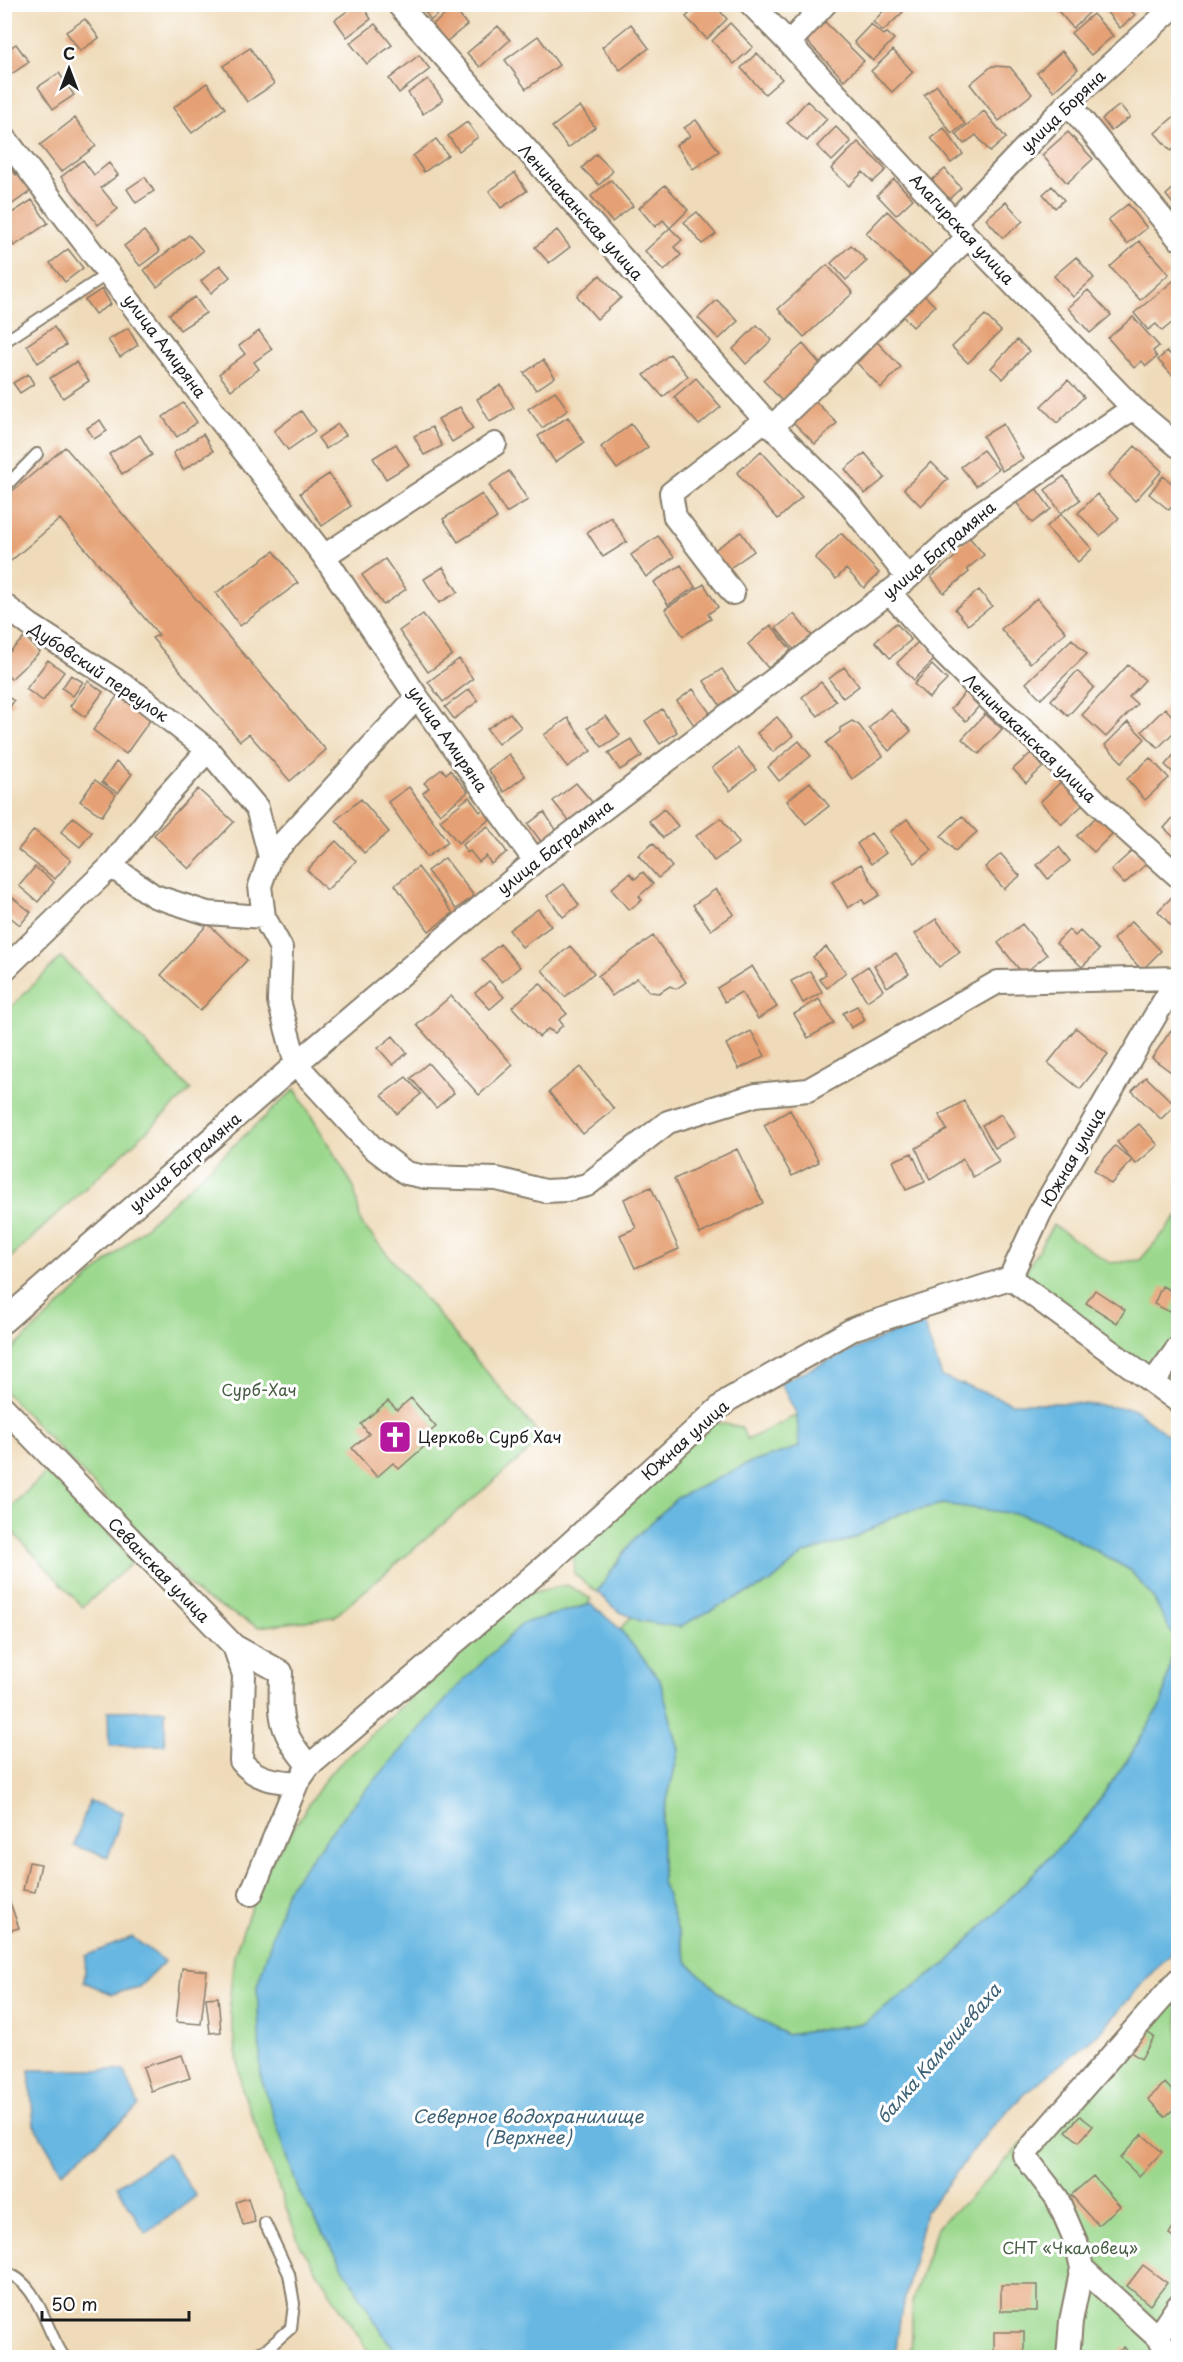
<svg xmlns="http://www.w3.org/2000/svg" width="1183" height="2362" font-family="'Playpen Sans',sans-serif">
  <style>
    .green { fill: #9bd88d; stroke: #5c7a54; stroke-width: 1.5 }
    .water { fill: #67b7e2; stroke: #426a7f; stroke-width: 1.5 }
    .building { fill: #e5a174 }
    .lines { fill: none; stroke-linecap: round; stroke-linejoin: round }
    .service-casing { stroke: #867c6b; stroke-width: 14 }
    .minor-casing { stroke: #867c6b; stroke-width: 26 }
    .service { stroke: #fff; stroke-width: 10 }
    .minor { stroke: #fff; stroke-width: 22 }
    .labels { text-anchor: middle; stroke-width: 6; stroke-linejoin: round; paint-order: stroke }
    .street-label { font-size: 16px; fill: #1c1c1c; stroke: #fff }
    .park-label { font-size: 16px; fill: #485e44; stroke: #fff }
    .poi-label { font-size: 16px; fill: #1c1c1c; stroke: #fff; text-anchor: start }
    .water-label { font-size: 18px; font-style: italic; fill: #3e6275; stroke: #fff }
  </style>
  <rect width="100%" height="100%" fill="#fff"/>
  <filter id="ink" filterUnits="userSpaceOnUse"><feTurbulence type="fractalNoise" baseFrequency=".0167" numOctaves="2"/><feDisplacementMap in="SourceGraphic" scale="12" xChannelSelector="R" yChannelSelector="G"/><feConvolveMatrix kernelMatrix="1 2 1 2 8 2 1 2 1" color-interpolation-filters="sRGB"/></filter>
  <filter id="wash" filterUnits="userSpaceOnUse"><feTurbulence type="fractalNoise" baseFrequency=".008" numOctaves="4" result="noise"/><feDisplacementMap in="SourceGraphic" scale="24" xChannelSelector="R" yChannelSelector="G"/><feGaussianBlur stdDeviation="1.35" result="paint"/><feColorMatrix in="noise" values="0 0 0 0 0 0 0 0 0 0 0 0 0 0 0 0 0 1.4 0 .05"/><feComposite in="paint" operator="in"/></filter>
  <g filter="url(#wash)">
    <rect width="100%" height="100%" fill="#efdbba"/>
    <path class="green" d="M61,957L191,1090L8,1260L4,1256L5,1013Z
      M295,1089L354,1187L361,1223L543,1439L334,1617L258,1627L200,1596L5,1392V1356Z
      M1178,1216V1391L1022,1278L1053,1225L1110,1263L1140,1260Z
      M797,1415L799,1447L747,1464L677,1498L633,1540L597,1592L574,1574L573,1548L714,1422L741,1427L747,1440Z
      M49,1470L134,1561L83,1607L5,1524V1512Z
      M943,1504L1023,1515L1054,1527L1130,1570L1154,1599L1175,1640L1162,1703L1130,1756L1086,1819L947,1963L864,2023L787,2035L730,2003L688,1963L662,1881V1822L679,1750L660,1680L620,1629L631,1617L641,1621L729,1601L770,1583L805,1553L850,1540L901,1513Z
      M567,1585L591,1599L587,1605L523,1623L384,2336L401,2357H372L300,2245L242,2089L229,2005L234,1955L264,1872L329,1774L520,1595Z
      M1178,1982V2357L908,2358L912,2335V2302L937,2227L969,2198Z"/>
    <path class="water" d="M922,1320L942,1377L1012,1403H1073L1134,1409L1178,1443V1948L1156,1968L1101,2031L1023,2095L989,2130L925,2213L900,2319L895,2357H401L384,2336L299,2192L261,2078L257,1986L287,1889L344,1815L458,1686L523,1623L591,1604L620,1629L660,1680L679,1750L662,1822V1881L688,1963L730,2003L787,2035L864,2023L947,1963L1086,1819L1130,1756L1162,1703L1175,1640L1154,1599L1130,1570L1054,1527L1023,1515L943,1504L901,1513L850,1540L805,1553L770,1583L729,1601L679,1627L641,1621L618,1611L597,1592L633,1540L677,1498L747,1464L799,1447L797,1415L780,1382Z
      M165,1710V1745L109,1746L108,1711Z
      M89,1801L123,1812L108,1857L74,1846Z
      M132,1937L165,1961L139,1987L112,1994L84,1982L86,1956Z
      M29,2070H124L139,2106L62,2172L34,2125Z
      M167,2153L196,2196L146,2234L117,2186Z"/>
    <g id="blocks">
      <path class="building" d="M357,4H361L371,19L347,37L335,20Z
        M419,4H451L431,20Z
        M699,4H714L727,19L707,39L686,17Z
        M890,4H895L903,12L883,31L873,22Z
        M1052,4H1087L1092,10L1073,28Z
        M1100,4H1125L1135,15L1120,28Z
        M454,8L467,25L446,42L432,25Z
        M1093,14L1113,36L1091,55L1071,33Z
        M85,19L99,38L80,51L66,32Z
        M823,20L864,61L844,80L804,38Z
        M730,23L753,47L734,64L712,41Z
        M375,24L392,45L367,64L350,43Z
        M631,24L649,48L620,70L602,47Z
        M871,24L883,35L887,33L894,39L873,61L854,42Z
        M498,26L510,40L480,67L467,53Z
        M538,36L559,65L526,89L505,60Z
        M16,44L29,62L4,79V52Z
        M250,48L274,84L247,102L223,66Z
        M893,50L913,72L892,92L871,71Z
        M1062,51L1078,69L1054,91L1037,73Z
        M757,53L782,79L765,94L741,68Z
        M419,55L430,69L399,93L389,79Z
        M992,66L1010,67L1032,94L999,121L970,84Z
        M59,73L74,95L53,109L38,87Z
        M428,79L443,100L423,114L408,93Z
        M207,83L225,108L192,133L173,108Z
        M937,85L965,124L952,134L924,95Z
        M807,101L827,119L807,141L787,123Z
        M1120,105L1130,117L1111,131L1102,119Z
        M580,106L595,127L568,148L552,127Z
        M984,111L1006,138L990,152L976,135L964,144L956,134Z
        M1178,113V145L1171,151L1155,133Z
        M75,118L96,146L61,172L40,145Z
        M696,120L719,151L693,169L676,145L690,136L684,128Z
        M467,122L478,137L459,151L448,136Z
        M836,127L851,142L832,161L817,146Z
        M944,128L963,154L951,163L931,138Z
        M1068,132L1093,159L1067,183L1042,155Z
        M436,139L448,155L424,172L413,156Z
        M858,142L886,170L873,182L863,172L849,186L831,169Z
        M596,154L613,171L599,185L582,168Z
        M4,160L16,175L22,171L35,188L4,210Z
        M83,160L94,175L109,163L118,175L101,188L118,209L98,225L61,177Z
        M945,169L961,188L949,199L932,180Z
        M515,173L527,191L501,208L489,191Z
        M145,177L154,191L136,203L127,189Z
        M894,179L913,199L896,215L877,195Z
        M611,180L633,206L612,222L591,196Z
        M1178,184V210L1166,195Z
        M665,185L688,210L670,228L663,220L655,227L639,208Z
        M1052,186L1064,200L1055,208L1043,194Z
        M32,200L48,223L14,246L4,232V218Z
        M1006,202L1023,221L1003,238L986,219Z
        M1128,204L1147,228L1127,244L1108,220Z
        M887,211L937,259L916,280L866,233Z
        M697,212L716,234L702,244L684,222Z
        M670,228L682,240L674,247L681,255L664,271L645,251Z
        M557,230L570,247L549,263L535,247Z
        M144,231L160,251L140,266L124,246Z
        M189,235L203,251L157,287L144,270Z
        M1139,241L1169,274L1140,300L1110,267Z
        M851,245L867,261L846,280L831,263Z
        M68,249L83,268L65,282L50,263Z
        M1076,257L1094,278L1073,297L1054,276Z
        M220,265L230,277L211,293L201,281Z
        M827,265L853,293L804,337L778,309Z
        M600,275L621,298L597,319L577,296Z
        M1178,277V318L1162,331L1156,324L1148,330L1134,313Z
        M102,289L111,304L95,314L85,300Z
        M1088,290L1111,315L1090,333L1068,308Z
        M920,291L935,306L913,327L898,311Z
        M195,297L206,313L180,330L169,314Z
        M717,300L738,321L719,339L698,318Z
        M985,315L1001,331L968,363L952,347Z
        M1133,317L1159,346L1153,351L1157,357L1146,366L1142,361L1134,368L1108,338Z
        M757,325L772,340L746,364L733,349Z
        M54,327L66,345L38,363L27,345Z
        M128,328L138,345L120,357L108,340Z
        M259,331L272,349L254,362L259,369L231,390L219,374L245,354L239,346Z
        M1017,340L1029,351L1003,379L991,368Z
        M877,342L901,367L881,388L857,363Z
        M803,344L821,365L782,401L763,380Z
        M1167,351L1178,363V368L1172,375L1158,360Z
        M670,354L688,376L663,397L644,375Z
        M543,360L555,377L536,390L524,373Z
        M76,362L89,381L63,398L50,378Z
        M28,374L34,384L20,393L13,383Z
        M696,378L721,407L699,425L674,397Z
        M1068,380L1084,397L1057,423L1041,406Z
        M501,385L514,408L490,422L477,399Z
        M555,391L568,410L542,428L528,409Z
        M815,401L837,423L815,444L793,422Z
        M183,403L197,422L177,437L163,417Z
        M460,407L473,429L452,442L438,419Z
        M301,411L315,431L288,450L274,431Z
        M568,417L584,443L555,462L538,436Z
        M100,420L107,431L94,439L87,428Z
        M338,424L346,435L326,449L318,438Z
        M631,424L648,447L617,469L601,447Z
        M1003,424L1023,459L1002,471L983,436Z
        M432,427L442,446L424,455L414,436Z
        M203,434L213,451L183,470L173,453Z
        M140,435L152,455L122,474L109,454Z
        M396,444L409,465L386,479L373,458Z
        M1135,446L1162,471L1135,501L1108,475Z
        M65,447L326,750L290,781L249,734L240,741L152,638L159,635L60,519L6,565L4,563V498Z
        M983,450L998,469L976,486L961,467Z
        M761,451L802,497L778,519L737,473Z
        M865,453L885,478L865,494L845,469Z
        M931,462L948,479L921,506L904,489Z
        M509,471L528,500L506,513L489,485Z
        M329,474L351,506L322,526L300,493Z
        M1064,476L1080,500L1061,513L1045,490Z
        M1163,476L1178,488V498L1169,510L1149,494Z
        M1035,487L1051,509L1032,523L1016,502Z
        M482,494L497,518L458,542L443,519Z
        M1097,494L1119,518L1100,536L1078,513Z
        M1061,514L1092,549L1078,562L1046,527Z
        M611,517L627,542L603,557L587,532Z
        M741,532L754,551L727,570L713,551Z
        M841,533L879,573L864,588L846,569L836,579L815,558Z
        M658,536L674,557L646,577L631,555Z
        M969,537L984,555L967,569L969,572L944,593L931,577L956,556L952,551Z
        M274,551L298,583L240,626L216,593Z
        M385,559L406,589L383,605L362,575Z
        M681,565L695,587L668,605L654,582Z
        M443,567L458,592L439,603L424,579Z
        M704,584L718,607L708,614L711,619L683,636L665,609Z
        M979,590L992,606L968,625L955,609Z
        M1037,598L1066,632L1030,663L1001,629Z
        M423,614L452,655L428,672L399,631Z
        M794,614L812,636L794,650L776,628Z
        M896,623L911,640L890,658L875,641Z
        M771,625L791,650L768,668L748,644Z
        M25,637L40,652L11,679L4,672V657Z
        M1072,639L1087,654L1041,699L1026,683Z
        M920,640L937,657L914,680L897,663Z
        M459,659L473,679L443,702L428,682Z
        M48,660L64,672L43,701L26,689Z
        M932,665L947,680L929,698L914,684Z
        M1128,665L1145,680L1129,697L1137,704L1106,737L1082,715Z
        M844,667L859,686L843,698L829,679Z
        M722,669L741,698L723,710L704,681Z
        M1077,671L1094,687L1068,716L1051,700Z
        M71,675L83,682L73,696L62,688Z
        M88,681L103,692L85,717L70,706Z
        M821,682L836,701L818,716L802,697Z
        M469,689L478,701L454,719L445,707Z
        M693,689L710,713L694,725L677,701Z
        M966,691L981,704L966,721L951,709Z
        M4,694L14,701L4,715Z
        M118,695L151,719L126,754L93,730Z
        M1165,708L1178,722V728L1158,748L1142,731Z
        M662,709L677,732L660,744L645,721Z
        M890,709L911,731L889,751L869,728Z
        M510,713L521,727L498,744L487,729Z
        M985,714L1002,729L979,754L962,739Z
        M606,716L620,735L602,747L588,728Z
        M777,717L793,736L773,752L757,733Z
        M568,718L591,751L567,767L544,735Z
        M852,721L859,725L883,756L852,779L826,743L840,732V728Z
        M1128,722L1145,739L1122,762L1105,745Z
        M631,739L642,756L620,770L608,753Z
        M799,741L811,756L779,781L768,767Z
        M738,748L756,770L730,791L712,768Z
        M1178,750V777L1165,765Z
        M1031,753L1043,767L1026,783L1013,769Z
        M509,754L525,776L504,792L488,770Z
        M1150,758L1169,778L1145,800L1127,779Z
        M116,762L132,774L118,793L102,782Z
        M442,769L446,774L450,770L468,792L440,814L423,793L429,788L424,783Z
        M1066,777L1088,800L1062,824L1040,802Z
        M95,780L116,795L102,816L80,801Z
        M810,782L829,806L806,824L787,801Z
        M576,783L592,802L569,821L553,801Z
        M409,787L448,842L427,857L388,802Z
        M198,789L234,822L189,869L154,835Z
        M469,797L480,812L486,807L493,817L458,843L440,820Z
        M361,799L389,832L364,853L336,820Z
        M664,809L678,826L663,838L649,821Z
        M544,812L557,831L542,843L528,824Z
        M1101,812L1117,829L1094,852L1077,836Z
        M1178,812V841L1164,828Z
        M962,816L977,832L955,851L941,836Z
        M73,817L92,832L80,847L61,832Z
        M721,818L739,843L714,861L696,836Z
        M907,819L932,850L915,863L890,832Z
        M488,826L507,852L491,864L486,856L479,862L470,851L467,853L462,845Z
        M34,830L71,860L55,879L18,850Z
        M871,833L886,853L871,864L857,844Z
        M336,841L356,861L327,890L307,870Z
        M653,843L672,867L658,878L638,855Z
        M1059,847L1070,861L1048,879L1037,865Z
        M1144,848L1153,858L1124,884L1111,870L1132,851L1136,855Z
        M1001,854L1020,876L1004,889L985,867Z
        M445,858L474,896L456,909L427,871Z
        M861,864L880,895L865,904L862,899L848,908L832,881Z
        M35,867L54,882L38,902L19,886Z
        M418,867L453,913L429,931L395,885Z
        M643,872L653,884L639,896L642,900L629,910L611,889L630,873L635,879Z
        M564,884L579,905L563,917L547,896Z
        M716,889L734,914L711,930L693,905Z
        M4,891L31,912L20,925L4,912Z
        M1178,891V927L1175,930L1158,911Z
        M538,909L551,926L522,947L509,930Z
        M936,919L960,952L939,967L915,934Z
        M1132,921L1161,951L1142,970L1113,939Z
        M208,924L247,960L200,1011L161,975Z
        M1022,924L1047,955L1023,974L998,943Z
        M1069,930L1075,936L1080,931L1099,950L1082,967L1056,943Z
        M653,936L686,982L676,989L670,986L659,993L650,992L637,978L612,996L598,976Z
        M500,944L520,967L502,982L482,959Z
        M570,946L594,973L565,997L542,970Z
        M826,947L846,972L827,988L819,979L826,974L813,957Z
        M896,953L909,974L887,987L874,965Z
        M752,966L777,1007L758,1019L741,992L725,1002L717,988Z
        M868,966L883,990L867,1001L852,977Z
        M810,971L822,992L803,1003L791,981Z
        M489,981L504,997L490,1009L475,993Z
        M540,983L567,1014L559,1020L563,1025L555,1033L548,1029L539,1037L512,1007Z
        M451,996L513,1065L479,1095L417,1025Z
        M819,999L834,1023L808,1038L794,1014Z
        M857,1006L865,1020L851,1028L843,1013Z
        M1076,1028L1108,1054L1080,1089L1048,1063Z
        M1171,1030L1178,1035V1077L1152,1058Z
        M751,1031L765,1056L739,1069L726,1044Z
        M393,1036L407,1053L393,1065L378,1048Z
        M428,1063L454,1093L436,1108L411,1078Z
        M580,1067L614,1109L583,1134L549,1092Z
        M406,1077L421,1094L397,1114L382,1095Z
        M1146,1077L1175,1105L1161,1119L1132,1091Z
        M964,1101L999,1162L973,1177L963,1159L930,1180L916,1148L947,1130L939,1115Z
        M790,1110L819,1162L792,1176L764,1125Z
        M1001,1114L1015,1137L995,1148L982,1125Z
        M1139,1124L1158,1145L1136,1164L1117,1142Z
        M1115,1146L1132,1160L1111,1184L1094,1170Z
        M737,1149L763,1203L700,1234L674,1179Z
        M912,1153L925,1182L906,1190L893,1161Z
        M651,1187L679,1249L635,1268L620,1235L636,1228L624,1199Z
        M1162,1286L1178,1294L1170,1312L1154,1304Z
        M1095,1290L1125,1310L1117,1323L1086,1303Z
        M411,1398L436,1427L421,1439L426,1445L399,1469L393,1463L377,1477L352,1448L369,1434L361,1424L388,1401L397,1410Z
        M29,1862L41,1864L35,1892L23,1890Z
        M4,1885L19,1928L4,1932Z
        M182,1968L207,1971L201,2024L176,2022Z
        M218,1997L221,2032L210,2033L206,1998Z
        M1142,2029L1154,2037L1141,2059L1129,2051Z
        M182,2055L190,2078L151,2091L143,2067Z
        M1165,2083L1178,2097V2105L1165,2117L1148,2099Z
        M1080,2116L1093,2126L1079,2142L1066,2131Z
        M1142,2134L1162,2152L1139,2176L1120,2158Z
        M1093,2176L1120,2206L1098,2225L1071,2195Z
        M248,2198L255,2222L243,2225L236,2202Z
        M1178,2218V2240L1169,2234Z
        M1143,2265L1167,2283L1150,2305L1127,2286Z
        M1001,2285H1037V2311H1001Z
        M994,2332H1024V2358H994Z
        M1124,2347L1133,2358H1111Z"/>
    </g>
  </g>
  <g filter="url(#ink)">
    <use href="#blocks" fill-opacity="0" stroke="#867c6b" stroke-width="1.5"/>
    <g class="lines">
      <g class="service-casing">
        <path id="service" d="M4,342L109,273
          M4,488L37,454
          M4,2272C40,2282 45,2332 65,2358
          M249,2358L268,2348L291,2328L294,2304L289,2274L265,2223"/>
      </g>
      <g class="minor-casing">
        <path id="minor" d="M398,4L765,420L846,500L908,578
          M751,4L789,43L968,237L1133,408L1178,446
          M789,43L825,4
          M1068,103L1178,238
          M4,137L324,556L417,697L535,861
          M954,222L1068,103L1177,4
          M772,427L968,237
          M324,556L495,444
          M889,592L943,653L991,701L1038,743L1113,818L1178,876
          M733,593L675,517L671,493L765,420
          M4,605L30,625L137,694L208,750L257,808L270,857
          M417,697L270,857L260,886L264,917L281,948L279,1001L296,1064L372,1147L406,1173L425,1177L497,1179L545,1191L566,1190L587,1185L668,1122L756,1095L808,1090L998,982L1178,978
          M111,866L154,896L207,913L264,917
          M4,970L111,866L164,799L208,750
          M1010,1278L1178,1401
          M4,1321L296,1064L535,861L908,578L973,518L1133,408
          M1154,1381L1178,1348
          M4,1408L234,1646L244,1675L241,1761C256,1780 275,1781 297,1783
          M234,1646L281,1672C280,1718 278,1730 309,1766
          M251,1894L297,1783L309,1766L552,1560L728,1400L855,1328L1010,1278L1040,1213L1178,977
          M1157,2337L1178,2306
          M1068,2358L1071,2321L1082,2268
          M1175,2358L1157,2337L1082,2268L1076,2242L1057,2198L1024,2155L1178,1980"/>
      </g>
      <use href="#service" class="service"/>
      <use href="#minor" class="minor"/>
    </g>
  </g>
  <defs>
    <g id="church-square" transform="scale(1.725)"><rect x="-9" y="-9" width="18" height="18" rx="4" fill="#b5179e" stroke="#fff"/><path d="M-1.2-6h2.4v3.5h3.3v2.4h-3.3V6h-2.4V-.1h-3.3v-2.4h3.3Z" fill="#fff"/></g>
  </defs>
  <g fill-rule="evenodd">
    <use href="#church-square" x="395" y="1437"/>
  </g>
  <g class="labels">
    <g class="street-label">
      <text transform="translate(1063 111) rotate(-44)" y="6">улица Боряна</text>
      <text transform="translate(581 212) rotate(48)" y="6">Ленинаканская улица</text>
      <text transform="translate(962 229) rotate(47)" y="6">Алагирская улица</text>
      <text transform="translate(165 346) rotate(53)" y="6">улица Амиряна</text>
      <text transform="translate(939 550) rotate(-40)" y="6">улица Баграмяна</text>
      <text transform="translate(99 672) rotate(34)" y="6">Дубовский переулок</text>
      <text transform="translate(1030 738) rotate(44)" y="6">Ленинаканская улица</text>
      <text transform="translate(448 739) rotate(55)" y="6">улица Амиряна</text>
      <text transform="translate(555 847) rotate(-38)" y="6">улица Баграмяна</text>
      <text transform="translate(1073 1157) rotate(-60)" y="6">Южная улица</text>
      <text transform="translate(185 1162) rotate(-41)" y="6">улица Баграмяна</text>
      <text transform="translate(685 1440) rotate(-42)" y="6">Южная улица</text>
      <text transform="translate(159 1570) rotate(46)" y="6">Севанская улица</text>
    </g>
    <g class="park-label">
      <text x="259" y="1396">Сурб-Хач</text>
      <text x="1070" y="2254">СНТ «Чкаловец»</text>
    </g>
    <g class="poi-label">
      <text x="418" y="1443">Церковь Сурб Хач</text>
    </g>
    <g class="water-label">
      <text transform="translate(939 2054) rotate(-49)" y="6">балка Камышеваха</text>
      <text x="528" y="2123">Северное водохранилище<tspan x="528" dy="21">(Верхнее)</tspan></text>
    </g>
  </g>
  <rect width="1183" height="2362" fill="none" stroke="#fff" stroke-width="24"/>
  <g transform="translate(69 69)" stroke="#ffffff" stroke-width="4.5" paint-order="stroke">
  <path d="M0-4.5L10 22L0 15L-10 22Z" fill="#1c1c1c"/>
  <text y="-9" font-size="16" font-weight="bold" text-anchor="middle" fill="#1c1c1c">С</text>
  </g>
  <path d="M42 2311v9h147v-9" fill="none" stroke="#1c1c1c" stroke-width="3"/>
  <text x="51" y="2311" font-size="18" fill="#1c1c1c" stroke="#ffffff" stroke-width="4.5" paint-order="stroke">50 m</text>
</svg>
